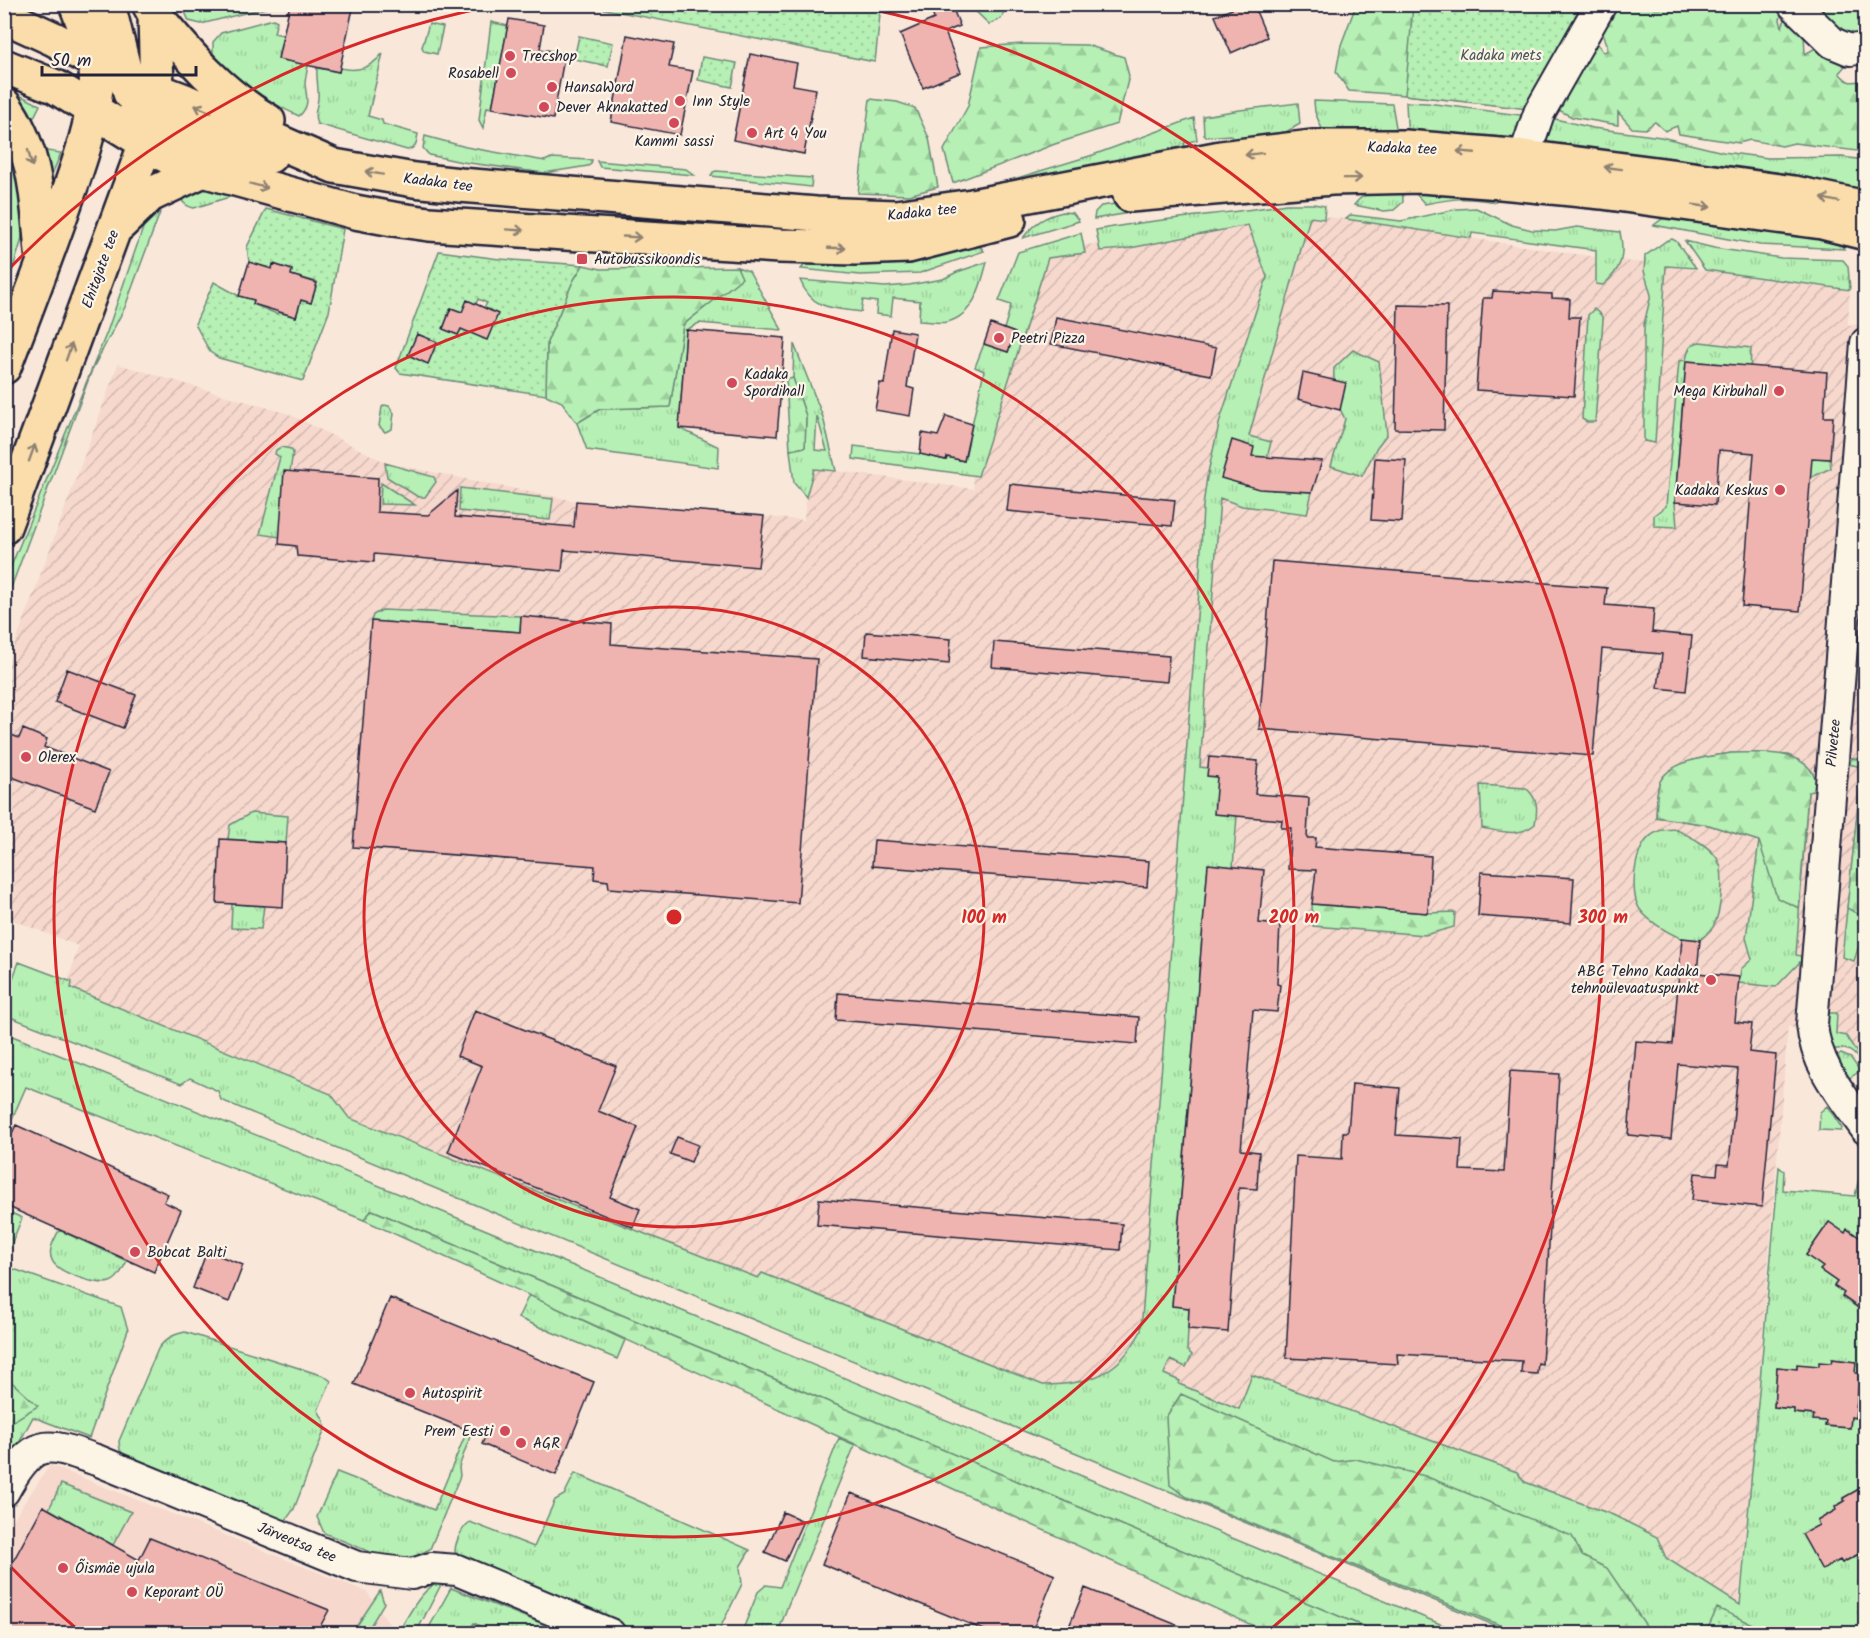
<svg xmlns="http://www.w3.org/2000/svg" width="1870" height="1638" font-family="Kalam,sans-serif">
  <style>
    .built { fill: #f6d8cd }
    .industrial { fill: url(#industrial-furrows) }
    .grass { fill: url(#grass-tufts); stroke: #6c8978; stroke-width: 1.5; fill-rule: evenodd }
    .forest { fill: url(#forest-firs); stroke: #6c8978; stroke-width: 1.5 }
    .park { fill: url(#park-dots); stroke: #6c8978; stroke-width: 1.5; fill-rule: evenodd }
    .building { fill: #efb4b0; stroke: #22223b; stroke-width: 1.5 }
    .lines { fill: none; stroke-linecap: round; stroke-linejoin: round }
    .minor-casing { stroke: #22223b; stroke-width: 34 }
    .major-casing { stroke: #22223b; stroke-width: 38 }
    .minor { stroke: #fcf5e5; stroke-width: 30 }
    .major { stroke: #faddab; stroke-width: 33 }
    .oneway { stroke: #8e8073 }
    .ring { fill: none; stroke: #d62828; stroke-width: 3 }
    .poi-dot { fill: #d1495b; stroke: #fcf5e5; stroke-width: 2 }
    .labels { text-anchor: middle; stroke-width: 4.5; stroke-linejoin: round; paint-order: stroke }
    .park-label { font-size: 15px; fill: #475659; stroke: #fcf5e5 }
    .poi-label { font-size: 15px; fill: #22223b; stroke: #fcf5e5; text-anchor: start }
    .street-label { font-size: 15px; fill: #22223b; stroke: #fcf5e5 }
    .centre { fill: #d62828; stroke: #fcf5e5; stroke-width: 3 }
    .ring-label { font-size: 18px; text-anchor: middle; font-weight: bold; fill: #d62828; stroke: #fcf5e5; stroke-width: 4.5; stroke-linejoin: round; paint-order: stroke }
  </style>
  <defs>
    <pattern id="industrial-furrows" width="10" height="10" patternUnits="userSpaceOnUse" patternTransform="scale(1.5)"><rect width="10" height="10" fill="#f6d8cd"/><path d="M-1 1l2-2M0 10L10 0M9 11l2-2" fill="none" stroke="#d3b9b1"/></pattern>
    <pattern id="grass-tufts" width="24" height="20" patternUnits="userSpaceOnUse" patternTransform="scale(1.5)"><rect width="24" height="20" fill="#b6f0b4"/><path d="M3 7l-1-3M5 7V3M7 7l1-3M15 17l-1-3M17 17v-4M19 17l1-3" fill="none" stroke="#9cce9c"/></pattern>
    <pattern id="forest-firs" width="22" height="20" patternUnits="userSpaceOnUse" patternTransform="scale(1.5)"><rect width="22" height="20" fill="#b6f0b4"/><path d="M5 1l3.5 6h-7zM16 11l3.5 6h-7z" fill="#9cce9c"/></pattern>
    <pattern id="park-dots" width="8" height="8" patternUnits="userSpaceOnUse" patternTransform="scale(1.5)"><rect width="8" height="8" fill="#b6f0b4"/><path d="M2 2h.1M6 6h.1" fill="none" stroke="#9cce9c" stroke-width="1.8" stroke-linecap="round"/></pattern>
  </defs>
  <rect width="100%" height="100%" fill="#f9e8da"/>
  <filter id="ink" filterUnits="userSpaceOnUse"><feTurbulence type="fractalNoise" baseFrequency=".0167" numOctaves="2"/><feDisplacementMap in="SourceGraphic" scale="12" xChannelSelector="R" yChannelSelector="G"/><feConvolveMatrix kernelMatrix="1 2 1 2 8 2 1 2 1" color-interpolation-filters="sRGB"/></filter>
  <g filter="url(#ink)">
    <path class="built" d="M50,1465L367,1592L395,1633L5,1634V1531Z"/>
    <path class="industrial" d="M1303,213L1597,257L1850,290L1848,325L1865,323V1065L1845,1036L1788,1027L1750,1486L1738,1606L1639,1633L450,1160L63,1000L78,946L5,917V671L118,364L289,414L387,463L576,501L804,520L806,497L814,468L974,489L971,469L1046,251Z"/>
    <path class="grass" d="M182,5V4L277,5L201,24L189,21Z
      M1798,5H1865V19L1859,22C1864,31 1866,34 1859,42Z
      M273,19L277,21L274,33L283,35L278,59L308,65C307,72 305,79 305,85C307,98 310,106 299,116C265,101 239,80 213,55V42L221,33Z
      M491,22L508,26L492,108L487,107L483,128L479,120Z
      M429,24L443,27L437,54L424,51L422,47Z
      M383,53L368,116L382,120L383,124L418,134C416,143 417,148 407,150L317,124C313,114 317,109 318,99C319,88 316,79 317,68L339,72L340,68C358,72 371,68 383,53Z
      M5,88L40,105L30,125Z
      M1314,101L1392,104L1396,127L1393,135L1322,129L1315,112Z
      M1406,102L1427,103L1528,116L1513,143L1408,142Z
      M1298,103L1300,124L1286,132L1233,139L1230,135L1206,137L1204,135L1203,116L1240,110Z
      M1547,117L1593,128L1661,137L1723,152L1768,158L1842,157L1864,160L1865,196L1544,147Z
      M1194,118L1197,140L1184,143L1186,152L994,185L1093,155Z
      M425,136L466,147L545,161L551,158L592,160L591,164L588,166L544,173L462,162L429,155L423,148Z
      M40,150L61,153L48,184Z
      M18,152L27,210L21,242L5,295V246L10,225L5,197V155Z
      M597,161L686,169L694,175L600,167Z
      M716,171L812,178L811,187L711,176L713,172Z
      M1402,182L1403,202L1394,210L1384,211L1354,205C1365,190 1385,186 1402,182Z
      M1413,182L1498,195L1499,199L1495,202C1464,197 1455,198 1425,204L1415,193Z
      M198,187H213L236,195L194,208C184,206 181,200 177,192Z
      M165,199L125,307L92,370L5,604V581L107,332L143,228L149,216Z
      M1130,202L1225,203L1152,209L1094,219L1095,212L1101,206Z
      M1286,204H1314L1325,206L1324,219L1310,217L1249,436L1271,442L1267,458L1272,490L1312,492L1307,514L1242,506L1220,498L1200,767L1208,768V776L1217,777L1237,816L1233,867L1208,865L1172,1305L1189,1308L1187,1350L1192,1355L1186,1367L1170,1360L1164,1374L1180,1381L1179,1384L1239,1409L1252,1375L1517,1472L1525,1482L1613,1515L1657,1537L1666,1558L1740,1605L1779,1167L1784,1171L1783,1190L1855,1196L1859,1178L1865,1174V1242L1848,1229L1845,1233L1829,1222L1806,1255L1823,1267L1821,1271L1837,1282L1834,1286L1844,1293L1842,1297L1862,1311L1865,1306V1489L1864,1486L1843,1498L1845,1501L1835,1506L1836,1510L1817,1521L1842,1563L1860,1554L1862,1558L1865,1556V1633H1513L221,1100L218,1091L190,1078L181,1084L5,1015L4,1002L19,962L72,982L71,988L331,1094L349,1118L758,1278L762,1273L1043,1385C1090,1385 1119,1374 1141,1331L1199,591L1203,506L1207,477L1220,420L1267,277L1248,225L1125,249L1100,251L1096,230C1159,218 1223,215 1286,204ZM1832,1359L1855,1362V1373L1859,1374L1856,1417H1851L1850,1428L1825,1426L1826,1421L1814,1420V1415L1794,1413V1409L1774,1407L1777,1367L1797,1369V1365L1819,1366L1831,1363Z
      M1476,208L1512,225L1532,230L1555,231L1577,227L1620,232C1625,256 1622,269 1603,285L1596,284V250L1472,233L1471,238L1346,219L1351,215L1401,221L1457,209Z
      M1063,212L1073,213L1079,221L1023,238C1034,223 1045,216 1063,212Z
      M1674,215L1838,241L1844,249L1760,245L1654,225L1662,219Z
      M1081,233L1085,253L1048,258L978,476L853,459L854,446L920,454L946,460L947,457L964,461L984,371L975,367L984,344L1008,352L1015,333L1004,329L1011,305L999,301L1018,252Z
      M1672,239L1676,241L1696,268L1666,266L1655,443L1644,441V324L1651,295L1644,271L1645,256L1666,241Z
      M1685,241L1714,248L1781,258L1843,260L1848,266L1850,290L1705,270Z
      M977,243L984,251L920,273L860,275L801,269L806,263Z
      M987,262C981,285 974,316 947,322C938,324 928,321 919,321L920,301L893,298L891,316L876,314L877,302L863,300L861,312C833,308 812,310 800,280L885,287L909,285L943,279L957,272Z
      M737,267L749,271L782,330L699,323L686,330L679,428L719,447L718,468L587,450L577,423L600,409L670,407L683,325L741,278Z
      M1594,309L1601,315L1603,320L1595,422H1587L1582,419L1588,315Z
      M1700,342L1751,348L1750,376L1726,364L1686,361L1675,502L1677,527L1654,526V515L1666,506L1679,361L1686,360C1688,351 1689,344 1700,342Z
      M794,344L823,417L836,471L814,469L806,497L794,483L790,450L805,447L806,416L793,378ZM817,416L827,451H826L815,450Z
      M1353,350L1379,362L1387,434L1377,447L1362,476L1331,466L1345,419C1335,402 1333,386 1334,368Z
      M384,405L389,406L394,413L392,429L385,432L379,426L382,407Z
      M281,447L291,449L293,452L280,537L260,534L280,457L275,454L276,450Z
      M1803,457L1830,459L1831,468L1810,478Z
      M385,463L434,477L436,482L425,497H418L387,477Z
      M381,483L415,505L380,504Z
      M460,488L553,499L550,520L459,511Z
      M382,610L521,616L520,632L371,621L373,615Z
      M1732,753L1789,755L1812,771L1808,792L1796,955L1801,956V961L1776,987L1739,983L1741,969L1752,959L1746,938L1759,841L1709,825L1656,817C1657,807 1656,793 1659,784C1668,760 1711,756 1732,753Z
      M1852,758L1865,760L1866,924L1854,961L1842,957L1862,767L1849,764Z
      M1480,785L1526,788C1538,799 1538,808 1535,824C1519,838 1500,831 1482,828Z
      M251,813L288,816L286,843L228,839L230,825Z
      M1675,829C1691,837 1707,844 1717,858C1726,871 1721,913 1713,927C1710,932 1704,936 1700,940C1694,939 1687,940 1681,938C1668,933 1642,918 1637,904C1630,884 1635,841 1657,832C1661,829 1670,830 1675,829Z
      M232,904L264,906L261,929L231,928Z
      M1830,1013H1837L1836,1034L1846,1036L1865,1065V1068C1854,1051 1848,1045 1827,1051L1824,1017Z
      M5,1033C492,1229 975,1434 1462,1633H1379L372,1210L364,1220L26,1087L5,1135Z
      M1841,1054L1851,1058L1860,1071L1845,1081L1829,1058Z
      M1827,1106L1842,1128L1841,1131L1819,1130L1820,1112Z
      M5,1210L22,1218L5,1260Z
      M59,1230L127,1261C123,1268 119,1279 110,1282C98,1286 57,1273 52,1260C47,1250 55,1239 59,1230Z
      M5,1266L121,1307L128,1330L89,1438L33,1417L12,1456L5,1454Z
      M529,1295L625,1340L617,1359L518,1318Z
      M185,1332L324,1376L331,1381L318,1410L324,1421L325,1429L294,1509L286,1520L279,1523L129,1461L120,1450L119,1441L158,1349C166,1338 172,1335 185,1332Z
      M467,1431H472L459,1467L460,1476L430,1549L412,1558L394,1562L324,1533L317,1517L337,1472L434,1510Z
      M839,1438L855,1445L788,1605L778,1633L741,1634L758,1592L766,1585L780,1587Z
      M575,1473L750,1550L740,1567L742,1584L717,1634L640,1633L457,1558C451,1549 461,1528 470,1522L534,1547L555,1500L564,1495Z
      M61,1484L131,1512L113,1545L49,1509Z
      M443,1581L416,1633L397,1634C409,1616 421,1586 443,1581Z
      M451,1588L566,1633H493L474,1623L467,1633H426Z
      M380,1591L384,1603L366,1633H352Z"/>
    <path class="forest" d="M969,5H1007L1001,19L989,24Z
      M1356,5H1589L1523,108L1405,95L1349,91L1336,72L1341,45Z
      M1617,5L1783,6L1780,20L1782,27L1787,14L1804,33L1805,54L1821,45L1835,52L1845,66L1839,73C1852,87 1851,80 1865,81V152L1794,143L1782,146L1750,140L1739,143L1679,134L1677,126L1665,131L1655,122L1645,129L1632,128L1618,112V125L1572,117L1553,107L1595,40L1603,52L1607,51V44L1601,29L1606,12L1616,9Z
      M1023,44L1087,45L1124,57L1129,76L1117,124L1055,144L953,183L944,150L968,106L981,47Z
      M870,99L897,102L915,108L929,138L938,187L909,195L858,193Z
      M583,265L601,269L737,267L742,278L683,325L670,407L600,409L577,423L562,402L546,395L547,342L573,281Z
      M793,378L806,416L805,447L790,450L786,380Z
      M1732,753C1763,753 1814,747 1818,790L1808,792L1799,908L1777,898L1759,841L1709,825L1656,817C1657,807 1656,793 1659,784C1668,760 1711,756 1732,753Z
      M1852,758L1865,760V918L1847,908L1862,767L1849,764Z
      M1312,904L1428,913L1455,912L1454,927L1425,935L1313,926Z
      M372,1210L1379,1633H1269L364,1220Z
      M5,1376L38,1406L5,1426H4Z
      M1181,1394L1334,1462L1356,1459L1425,1476L1572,1536L1582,1556L1607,1568L1651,1633H1519L1187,1497L1170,1485L1166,1417Z"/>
    <path class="park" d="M594,5L881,4V5L875,62L594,7Z
      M1413,5H1589L1529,109L1405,95Z
      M579,36L613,43L608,66L574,59Z
      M702,57L737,63L732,87L698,80Z
      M266,209L343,229L329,312L303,381L219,358L210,352L195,324L214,282L239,296L254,300L253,304L277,314L278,312L296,317L301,300L311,303L317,282L291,275L292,270L274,264L272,269L249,262L247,247Z
      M439,251L499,259L583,265L573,281L547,342L546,395L400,373L396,368ZM478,299L487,303C481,316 464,321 458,335L443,328L451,308L462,312L476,304ZM417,334L437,342L428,363L408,355Z
      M1717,1608L1772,1633H1706Z"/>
    <path class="building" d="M290,4H354L339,72L278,59Z
      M930,4H951L960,26L945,32L961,72L923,88L900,34L934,19Z
      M1230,4H1253L1267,37L1231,53L1215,16L1232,9Z
      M509,19L544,25L540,49L565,53L553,119L492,108Z
      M627,35L674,44L669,67L693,71L680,135L611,122Z
      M750,54L797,63L793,85L816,89L804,154L733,140Z
      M249,262L272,269L273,264L292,270L291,275L317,283L311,303L301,300L296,317L253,304L254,300L239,296Z
      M1493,291L1552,294V298L1570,299L1569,317H1580L1574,396L1476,390L1483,298H1492Z
      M467,300L498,314L487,340L461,329L458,335L443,329L451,308L462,312Z
      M1398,305L1447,306L1444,430L1395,429Z
      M1056,317L1216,348L1211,375L1051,344Z
      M991,324L1015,333L1008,352L984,344Z
      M892,329L915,333L907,387L914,389L910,416L875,410L880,383L884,384Z
      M686,330L785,338L777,436L679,428Z
      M417,334L437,342L428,364L408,355Z
      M1686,361L1827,372L1824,417H1833L1830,459L1812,458L1800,611L1742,606L1754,453L1719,450L1715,505L1675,502Z
      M1303,373L1346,383L1340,410L1298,399Z
      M946,416L972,424L964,461L947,457L946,460L920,454L922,433L938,436Z
      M1232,440L1254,447L1252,456L1322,461L1312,492L1259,489L1221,478Z
      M1375,458L1406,460L1402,522L1371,520Z
      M284,471L378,478L377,512L428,515L457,491L455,517L574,527L576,501L764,516L758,567L564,550L562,571L374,554V562L297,556L296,546L279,544Z
      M1010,484L1175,500L1172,526L1007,511Z
      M1272,561L1607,588L1605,605L1654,609L1652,632L1692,636L1686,691L1658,688L1662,654L1602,649L1593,756L1259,729Z
      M521,616L612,624L611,644L817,659L798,903L609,888L608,881L594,879L595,866L353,847L371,621L520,632Z
      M866,632L951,639L949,664L864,656Z
      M994,642L1169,656L1167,682L992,667Z
      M67,669L136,695L123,728L55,702Z
      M23,729L47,739L44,747L109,772L95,808L4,774V732L19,738Z
      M1209,757L1258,761L1255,794L1309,798L1307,838H1316L1315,847L1431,856L1428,913L1312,904L1316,870L1288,869L1291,828H1281L1282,820L1214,814L1217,777L1207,776Z
      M220,839L286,843L283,907L217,903Z
      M874,840L1149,861L1147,887L872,866Z
      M1208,864L1264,870L1259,923L1280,925L1277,984L1280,985L1277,1012L1253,1010L1241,1150L1259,1152L1257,1189L1239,1188L1228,1332L1188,1329L1189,1308L1172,1306Z
      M1481,872L1574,878L1571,923L1478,916Z
      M1682,938L1700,940L1697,973L1739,977L1735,1022L1752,1024L1749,1052L1776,1055L1762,1207L1692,1200L1695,1173L1717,1175L1718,1164L1729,1165L1738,1069L1678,1064L1671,1139L1628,1135L1636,1041L1673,1044Z
      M838,993L1139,1017L1137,1044L836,1020Z
      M475,1010L616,1066L598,1111L638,1127L610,1197L640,1209L633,1227L448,1152L482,1066L457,1056Z
      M1510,1071L1559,1074L1542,1364L1538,1363L1537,1374L1521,1373L1522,1361L1397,1354L1398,1364L1286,1358L1296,1156L1342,1159L1343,1132H1348L1352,1084L1400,1088L1396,1135L1462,1139L1460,1170L1504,1172Z
      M16,1125L168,1194L164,1202L181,1210L154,1272L4,1205V1150Z
      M677,1137L698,1145L691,1162L670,1154Z
      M819,1199L1122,1224L1120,1250L817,1225Z
      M1829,1222L1845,1233L1847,1229L1866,1242V1313L1842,1296L1844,1293L1834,1286L1837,1282L1820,1270L1823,1267L1806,1255Z
      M207,1251L243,1265L229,1302L193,1288Z
      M390,1298L594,1382L556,1475L482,1444L485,1437L354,1384Z
      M1832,1359L1856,1362L1855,1373L1860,1374L1855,1418L1851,1417L1850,1428L1825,1426L1826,1421L1813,1420L1814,1415L1794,1413V1409L1774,1407L1777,1367L1797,1369V1364L1819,1366V1362L1831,1363Z
      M1866,1485V1550L1842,1563L1840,1560L1822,1570L1802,1534L1819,1525L1817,1521L1836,1510L1835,1507L1845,1501L1843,1498Z
      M851,1493L1055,1575L1031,1634H994L822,1564Z
      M43,1506L139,1560L150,1538L329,1610L316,1634H4V1578Z
      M783,1512L803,1521L785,1561L765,1552Z
      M1085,1588L1197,1633L1196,1634H1066Z"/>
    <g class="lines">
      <g class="minor-casing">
        <path id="minor" d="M1793,4L1833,43L1850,50L1866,48
          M1524,157L1539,113L1601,4
          M1866,343L1812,1024C1815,1065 1843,1097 1866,1129
          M4,1491C34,1436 46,1442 99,1461L357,1567L412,1574L431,1568L457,1570L610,1634"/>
      </g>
      <g class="major-casing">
        <path id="major" d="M108,4L130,93
          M155,15C190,57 220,93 268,121
          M4,16L54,39L127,79L185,101L334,166L414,180L460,185L816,214L896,217L972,206L1221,158L1312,147H1405L1524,157L1671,176L1794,193L1866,208
          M4,66L56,87L167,156L203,170L355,212L393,219L429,224L580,234L779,246L856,248L908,246L1009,220
          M4,105C37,152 37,198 42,252
          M132,119L144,118L201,138L270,156
          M1130,195L1332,178L1421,176L1501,182L1602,192L1822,222L1866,233
          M119,225L150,195L203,170
          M4,367C25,312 46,258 65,203C78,166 92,128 96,88C99,61 86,30 76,4
          M4,527L154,121L157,91L155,15L149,4"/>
      </g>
      <use href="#minor" class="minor"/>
      <use href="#major" class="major"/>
    </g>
    <defs><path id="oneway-shaft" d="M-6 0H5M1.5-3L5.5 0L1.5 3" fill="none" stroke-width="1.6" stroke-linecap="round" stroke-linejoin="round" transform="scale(1.5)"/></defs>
    <g class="oneway">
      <use href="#oneway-shaft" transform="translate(203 109) rotate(-156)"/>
      <use href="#oneway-shaft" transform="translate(1466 152) rotate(-175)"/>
      <use href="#oneway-shaft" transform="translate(1254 154) rotate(173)"/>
      <use href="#oneway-shaft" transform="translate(30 158) rotate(76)"/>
      <use href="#oneway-shaft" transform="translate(1613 168) rotate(-173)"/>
      <use href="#oneway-shaft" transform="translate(374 173) rotate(-170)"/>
      <use href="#oneway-shaft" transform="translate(1353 178) rotate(-1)"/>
      <use href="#oneway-shaft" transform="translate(259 186) rotate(15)"/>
      <use href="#oneway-shaft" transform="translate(1830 200) rotate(-168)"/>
      <use href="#oneway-shaft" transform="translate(1702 206) rotate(8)"/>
      <use href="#oneway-shaft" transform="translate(515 230) rotate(4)"/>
      <use href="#oneway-shaft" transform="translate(632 237) rotate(3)"/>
      <use href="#oneway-shaft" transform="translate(837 248) rotate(2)"/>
      <use href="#oneway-shaft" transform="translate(69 352) rotate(-70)"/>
      <use href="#oneway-shaft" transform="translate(32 453) rotate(-70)"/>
    </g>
  </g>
  <g class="ring">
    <circle cx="674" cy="917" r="310"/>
    <circle cx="674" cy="917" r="620"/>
    <path d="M77 1629A929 929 0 0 1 6 1562M6 272A929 929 0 0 1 497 5M851 5A929 929 0 0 1 1271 1629"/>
  </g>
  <g class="poi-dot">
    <circle cx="510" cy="56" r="6"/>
    <circle cx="511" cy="73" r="6"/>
    <circle cx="552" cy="87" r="6"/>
    <circle cx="680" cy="101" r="6"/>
    <circle cx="544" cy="107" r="6"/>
    <circle cx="674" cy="123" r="6"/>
    <circle cx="752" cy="133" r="6"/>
    <rect x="576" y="253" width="12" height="12" rx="3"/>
    <circle cx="999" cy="338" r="6"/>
    <circle cx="732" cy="383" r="6"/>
    <circle cx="1779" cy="391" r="6"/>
    <circle cx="1780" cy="490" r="6"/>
    <circle cx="26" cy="757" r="6"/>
    <circle cx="1711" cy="980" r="6"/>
    <circle cx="135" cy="1252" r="6"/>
    <circle cx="410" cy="1393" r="6"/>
    <circle cx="505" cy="1431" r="6"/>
    <circle cx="521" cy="1443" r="6"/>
    <circle cx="63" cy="1568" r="6"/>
    <circle cx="132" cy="1592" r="6"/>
  </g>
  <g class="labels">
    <g class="park-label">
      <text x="1501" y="60">Kadaka mets</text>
    </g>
    <g class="poi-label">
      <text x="522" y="61">Trecshop</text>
      <text x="499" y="78" text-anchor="end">Rosabell</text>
      <text x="564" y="92">HansaWord</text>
      <text x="692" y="106">Inn Style</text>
      <text x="556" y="112">Dever Aknakatted</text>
      <text x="764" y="138">Art 4 You</text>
      <text x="674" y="146" text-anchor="middle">Kammi sassi</text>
      <text x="594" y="264">Autobussikoondis</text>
      <text x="1011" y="343">Peetri Pizza</text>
      <text x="744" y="379">Kadaka<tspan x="744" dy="17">Spordihall</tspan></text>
      <text x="1767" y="396" text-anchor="end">Mega Kirbuhall</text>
      <text x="1768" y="495" text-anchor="end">Kadaka Keskus</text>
      <text x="38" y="762">Olerex</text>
      <text x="1699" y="976" text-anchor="end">ABC Tehno Kadaka<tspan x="1699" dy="17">tehnoülevaatuspunkt</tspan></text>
      <text x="147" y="1257">Bobcat Balti</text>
      <text x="422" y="1398">Autospirit</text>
      <text x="493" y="1436" text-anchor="end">Prem Eesti</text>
      <text x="533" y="1448">AGR</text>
      <text x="75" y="1573">Õismäe ujula</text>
      <text x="144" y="1597">Keporant OÜ</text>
    </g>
    <g class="street-label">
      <text transform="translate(1402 148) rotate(2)" y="5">Kadaka tee</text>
      <text transform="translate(438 182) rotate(7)" y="5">Kadaka tee</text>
      <text transform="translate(922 212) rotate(-6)" y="5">Kadaka tee</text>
      <text transform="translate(100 269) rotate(-70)" y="5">Ehitajate tee</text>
      <text transform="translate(1833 743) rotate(-85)" y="5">Pilvetee</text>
      <text transform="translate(297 1542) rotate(22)" y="5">Järveotsa tee</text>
    </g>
  </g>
  <circle cx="674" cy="917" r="9" class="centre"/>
  <g class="ring-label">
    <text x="984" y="923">100 m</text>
    <text x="1294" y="923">200 m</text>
    <text x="1603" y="923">300 m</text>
  </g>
  <rect width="1870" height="1638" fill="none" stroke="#fcf5e5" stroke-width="24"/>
  <rect x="12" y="12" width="1846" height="1614" fill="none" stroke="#22223b" stroke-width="2" filter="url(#ink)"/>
  <path d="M42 66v9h154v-9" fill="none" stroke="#22223b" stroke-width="3"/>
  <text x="51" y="66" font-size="18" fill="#22223b" stroke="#fcf5e5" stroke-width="4.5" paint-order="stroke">50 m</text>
</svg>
